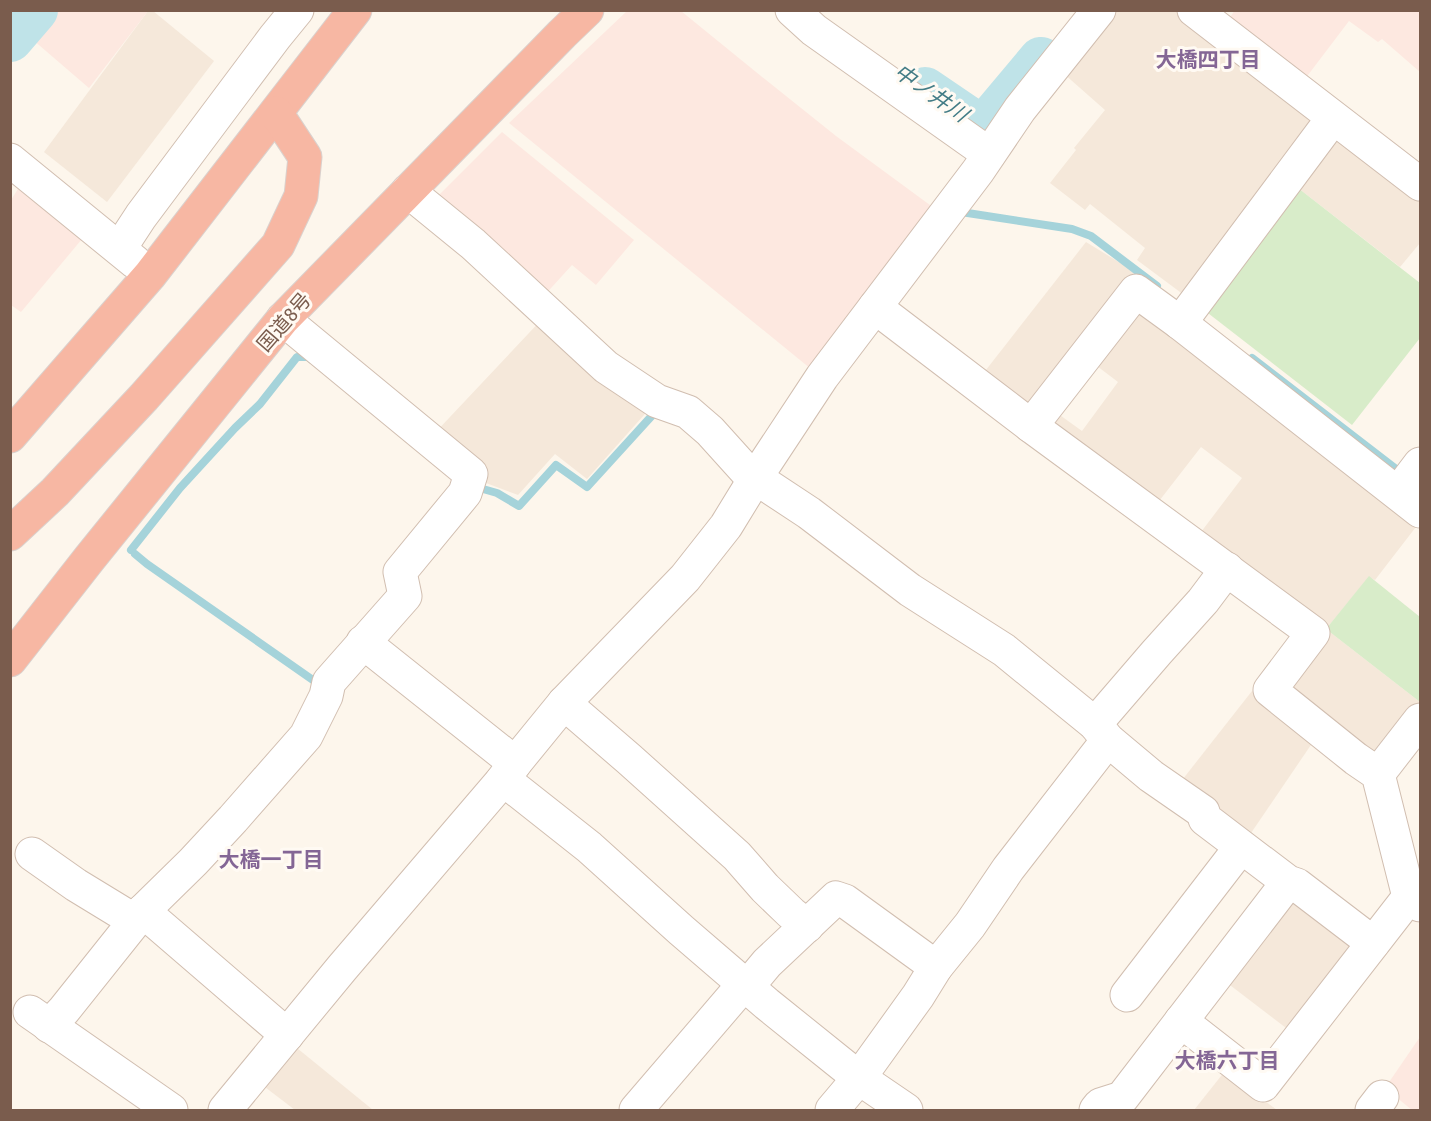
<svg xmlns="http://www.w3.org/2000/svg" width="1431" height="1121" font-family="'Fira Sans Condensed','Noto Sans JP',sans-serif">
<style>
.residential{fill:#f5e8da}
.commercial{fill:#fde8e0}
.green{fill:#d8ecc9}
.lines{fill:none;stroke-linecap:round;stroke-linejoin:round}
.stream{stroke:#a5d3da;stroke-width:8}
.river{stroke:#bfe3e8;stroke-width:46}
.minor-casing{stroke:#d1beb0;stroke-width:35}
.highway-casing{stroke:#dad1cd;stroke-width:35}
.minor{stroke:#fff;stroke-width:33}
.highway{stroke:#f7b7a3;stroke-width:33}
.labels{text-anchor:middle;dominant-baseline:central;stroke-width:6;stroke-linejoin:round;paint-order:stroke}
.street-label{font-size:20px;fill:#7a5c4d;stroke:#fffaf3}
.neighbourhood-label{font-size:21px;font-weight:bold;fill:#846695;stroke:#fffaf3}
.water-label{font-size:21px;font-style:italic;fill:#437c86;stroke:#fffaf3}
</style>
<rect width="100%" height="100%" fill="#fdf6ec"/>
<g class="residential">
<path d="M 148,11 L 153,11 L 214,61 L 107,202 L 44,152 Z"/>
<path d="M 1114,11 L 1178,11 L 1312,114 L 1315,127 L 1184,295 L 1137,260 L 1145,248 L 1090,204 L 1085,210 L 1050,183 L 1076,150 L 1074,148 L 1105,110 L 1063,73 Z"/>
<path d="M 1346,140 L 1420,198 L 1420,243 L 1400,267 L 1298,188 L 1333,143 Z"/>
<path d="M 1086,242 L 1135,272 L 1034,402 L 1021,405 L 982,375 Z"/>
<path d="M 1143,311 L 1419,523 L 1375,580 L 1369,577 L 1326,629 L 1420,702 L 1383,753 L 1371,755 L 1289,691 L 1326,630 L 1198,536 L 1242,478 L 1201,447 L 1156,505 L 1052,429 L 1057,413 L 1082,431 L 1118,382 L 1093,363 L 1133,312 Z"/>
<path d="M 545,316 L 652,404 L 644,415 L 587,479 L 555,454 L 518,495 L 478,480 L 433,435 Z"/>
<path d="M 1252,691 L 1315,739 L 1249,836 L 1179,784 Z"/>
<path d="M 1291,892 L 1359,940 L 1290,1031 L 1222,979 Z"/>
<path d="M 292,1044 L 373,1110 L 295,1110 L 261,1084 Z"/>
<path d="M 1225,1071 L 1277,1110 L 1194,1110 Z"/>
</g>
<g class="commercial">
<path d="M 1235,10 L 1420,11 L 1420,72 L 1382,39 L 1378,42 L 1349,21 L 1305,79 L 1228,20 Z"/>
<path d="M 46,11 L 46,10 L 148,11 L 89,88 L 25,33 Z"/>
<path d="M 627,11 L 681,11 L 756,72 L 836,136 L 934,208 L 811,369 L 509,123 Z"/>
<path d="M 502,132 L 634,240 L 596,285 L 572,265 L 542,298 L 432,202 Z"/>
<path d="M 18,189 L 82,239 L 21,312 L 11,305 L 11,200 Z"/>
<path d="M 1420,1037 L 1420,1110 L 1412,1110 L 1385,1088 Z"/>
</g>
<g class="green">
<path d="M 1298,188 L 1420,283 L 1420,338 L 1352,425 L 1204,310 Z"/>
<path d="M 1369,576 L 1420,617 L 1420,702 L 1326,629 Z"/>
</g>
<g class="lines">
<g class="stream">
<path d="M 959,214 L 961,212 L 1072,229 L 1091,236 L 1157,286"/>
<path d="M 1252,358 L 1396,469"/>
<path d="M 476,487 L 497,493 L 519,506 L 556,465 L 587,487 L 658,409"/>
<path d="M 131,550 L 180,488 L 235,428 L 260,404 L 297,357 L 308,357 L 312,360"/>
<path d="M 135,554 L 147,564 L 320,685"/>
</g>
<g class="river">
<path d="M 10,39 L 35,10"/>
<path d="M 925,90 L 978,126 L 989,122 L 1041,60"/>
</g>
<defs>
<g id="minor">
<path d="M 792,10 L 814,30 L 989,154"/>
<path d="M 1194,10 L 1420,184"/>
<path d="M 10,160 L 135,262"/>
<path d="M 408,191 L 473,244 L 606,367 L 657,401 L 688,412 L 710,431 L 747,472 L 809,513 L 910,590 L 1004,650 L 1095,724 L 1108,740 L 1151,776 L 1203,812 L 1205,819 L 1288,882 L 1297,885 L 1373,943"/>
<path d="M 120,248 L 141,216 L 275,37 L 297,10"/>
<path d="M 875,307 L 1031,426 L 1313,633 L 1270,690 L 1356,759 L 1378,774 L 1409,897 L 1420,905"/>
<path d="M 1180,323 L 1333,118"/>
<path d="M 1031,426 L 1136,291 L 1180,323 L 1420,511"/>
<path d="M 1398,493 L 1420,464"/>
<path d="M 363,642 L 515,763"/>
<path d="M 564,703 L 629,759 L 737,856 L 765,888 L 791,913 L 807,926"/>
<path d="M 1095,724 L 1157,652 L 1203,601 L 1227,569"/>
<path d="M 1378,774 L 1420,720"/>
<path d="M 502,781 L 513,787 L 589,847 L 681,930 L 767,1004 L 859,1078 L 906,1110"/>
<path d="M 32,854 L 76,885 L 135,921"/>
<path d="M 143,911 L 193,862 L 233,819 L 306,736 L 326,696 L 329,682 L 405,596 L 400,572 L 465,493 L 471,474 L 283,319"/>
<path d="M 747,987 L 767,963 L 836,898 L 845,901 L 936,967"/>
<path d="M 1127,995 L 1241,847"/>
<path d="M 30,1012 L 171,1110"/>
<path d="M 1181,1021 L 1263,1085 L 1409,897"/>
<path d="M 49,1026 L 64,1010 L 143,911 L 287,1035"/>
<path d="M 225,1110 L 342,968 L 502,781 L 515,763 L 564,703 L 685,578 L 726,526 L 756,477 L 822,377 L 978,171 L 1020,109 L 1099,10"/>
<path d="M 636,1110 L 744,984"/>
<path d="M 832,1110 L 859,1078 L 918,996 L 936,967 L 970,925 L 1008,869 L 1108,740"/>
<path d="M 1096,1110 L 1100,1105 L 1122,1098 L 1288,882"/>
<path d="M 1372,1110 L 1382,1097"/>
</g>
<g id="highway">
<path d="M 10,436 L 150,275 L 355,10"/>
<path d="M 10,534 L 55,492 L 144,397 L 278,245 L 301,196 L 305,157 L 276,113"/>
<path d="M 10,660 L 89,559 L 283,319 L 562,34 L 587,10"/>
</g>
</defs>
<use href="#minor" class="minor-casing"/>
<use href="#highway" class="highway-casing"/>
<use href="#minor" class="minor"/>
<use href="#highway" class="highway"/>
</g>
<g class="labels">
<g class="street-label">
<text transform="translate(284 322) rotate(-49)">国道8号</text>
</g>
<g class="neighbourhood-label">
<text x="1208" y="60">大橋四丁目</text>
<text x="271" y="860">大橋一丁目</text>
<text x="1227" y="1061">大橋六丁目</text>
</g>
<g class="water-label">
<text transform="translate(931 93) rotate(35)">中ノ井川</text>
</g>
</g>
<rect width="1431" height="1121" fill="none" stroke="#7a5c4d" stroke-width="24"/>
</svg>
